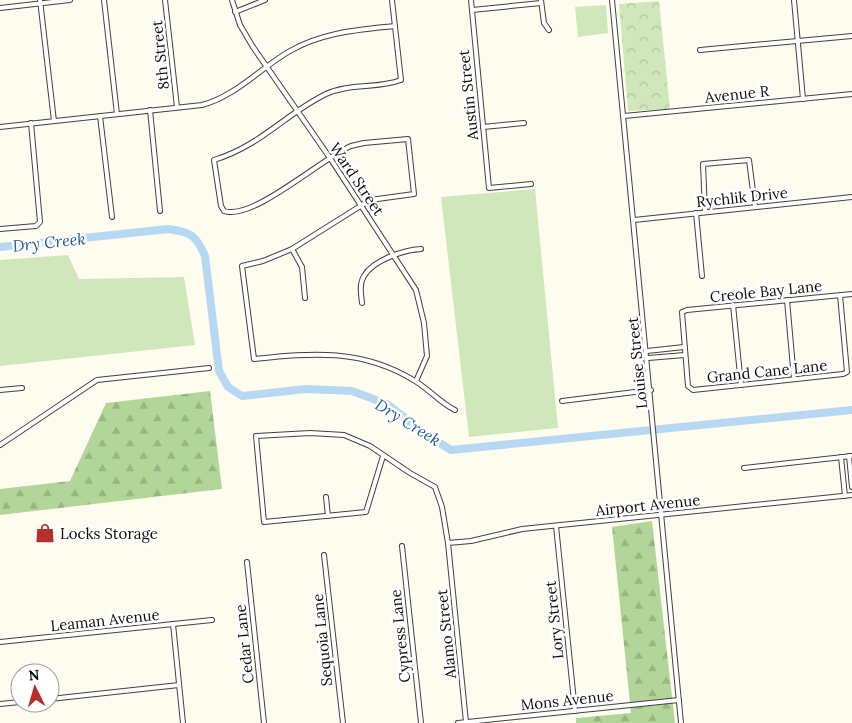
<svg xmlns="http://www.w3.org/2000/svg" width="852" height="723" font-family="Lora,serif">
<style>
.grass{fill:#cfe7ba}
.forest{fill:url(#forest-firs)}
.park{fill:url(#park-crowns)}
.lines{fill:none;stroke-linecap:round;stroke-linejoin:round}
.river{stroke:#b6d8f3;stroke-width:8}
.minor-casing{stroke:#404040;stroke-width:6}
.minor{stroke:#fff;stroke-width:4}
.labels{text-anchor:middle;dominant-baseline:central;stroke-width:5;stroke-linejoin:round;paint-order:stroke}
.street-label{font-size:15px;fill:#0d0d0d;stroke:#fff}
.poi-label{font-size:15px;fill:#0d0d0d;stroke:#fff;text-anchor:start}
.water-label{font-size:16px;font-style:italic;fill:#1e5b98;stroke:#fff}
</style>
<defs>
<pattern id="forest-firs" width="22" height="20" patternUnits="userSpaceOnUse" patternTransform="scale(1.25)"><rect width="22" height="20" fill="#b2d69a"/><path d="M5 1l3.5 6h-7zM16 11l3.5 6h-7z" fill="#98b684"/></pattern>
<pattern id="park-crowns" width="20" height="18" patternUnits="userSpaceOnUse" patternTransform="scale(1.25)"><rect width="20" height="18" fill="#cfe7ba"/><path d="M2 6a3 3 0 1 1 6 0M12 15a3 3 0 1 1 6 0" fill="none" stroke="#b1c59f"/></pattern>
</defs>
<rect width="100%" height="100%" fill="#fefcef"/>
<g class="grass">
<path d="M 606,5 L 608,33 L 578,37 L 575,7 Z"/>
<path d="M 535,189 L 558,428 L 469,437 L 441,197 Z"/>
<path d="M 68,255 L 79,279 L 184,277 L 195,345 L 0,366 L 0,260 Z"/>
</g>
<g class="forest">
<path d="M 210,391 L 222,489 L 0,515 L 0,489 L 70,481 L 106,403 Z"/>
<path d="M 652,521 L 675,723 L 576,723 L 576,718 L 631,713 L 612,527 Z"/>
</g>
<path class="park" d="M 659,1 L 670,109 L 628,111 L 619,4 Z"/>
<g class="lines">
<path class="river" d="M 0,247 L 168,229 C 191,232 196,235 205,256 L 219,371 L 228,387 L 242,396 L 306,389 L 352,391 L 387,404 L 427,435 L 451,450 L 852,410"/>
<defs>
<g id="minor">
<path d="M 40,0 L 54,121"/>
<path d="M 104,0 L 117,114"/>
<path d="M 165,0 L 177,107"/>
<path d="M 232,0 L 240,25 L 253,47 L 330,158 L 416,290 L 424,323 L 427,356 L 416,381"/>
<path d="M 392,0 L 401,80 C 377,89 350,83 326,94 C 285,114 262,145 214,160 L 221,206 L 224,211 C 253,221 322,158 351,146 L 364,143 L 408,139 L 414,194 L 370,200 L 292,249 L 263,261 L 242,266 L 254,359 C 312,353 362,348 415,381 C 429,389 440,403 455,410"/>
<path d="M 471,0 L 489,188 L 531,184"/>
<path d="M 541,0 L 544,23 L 549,30"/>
<path d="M 612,0 L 681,723"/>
<path d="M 794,0 L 803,99"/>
<path d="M 0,8 L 70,0"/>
<path d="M 472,10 L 541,3"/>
<path d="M 235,12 L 265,0"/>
<path d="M 700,50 L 852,36"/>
<path d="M 150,110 L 160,211"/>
<path d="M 100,116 L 112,217"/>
<path d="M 624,116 L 852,94"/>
<path d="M 0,127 L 202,105 C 236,96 260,68 290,51 C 323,32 358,30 395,26"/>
<path d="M 483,127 L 524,123"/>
<path d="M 705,212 L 703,164 L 749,160 L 755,207"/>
<path d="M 696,213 L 702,276"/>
<path d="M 634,220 L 852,197"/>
<path d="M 0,229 L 36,226 L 40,222 L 31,123"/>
<path d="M 292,249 L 302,267 L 305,298"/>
<path d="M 840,295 L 847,372 L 843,374 L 693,390 L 688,386 L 682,312 L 687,310 L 852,294"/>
<path d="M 787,300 L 794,379"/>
<path d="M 362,303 C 361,294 359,284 364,276 C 373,260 404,250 421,249"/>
<path d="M 733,305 L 741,385"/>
<path d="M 647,351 L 684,347"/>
<path d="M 648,358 L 685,355"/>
<path d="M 0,390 L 22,388"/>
<path d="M 562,401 L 651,390"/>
<path d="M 0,445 L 97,380 L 209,368"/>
<path d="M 383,456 L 366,512 L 264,522 L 256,436 L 310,433 L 344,435 L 370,446 L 410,473 L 435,487 L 442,507 L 448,543 L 466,722"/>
<path d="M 849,456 L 852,487"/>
<path d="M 841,457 L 845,496"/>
<path d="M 744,468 L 852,456"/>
<path d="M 326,497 L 328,516"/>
<path d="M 556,526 L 575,711"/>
<path d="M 448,543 L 471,541 L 522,529 L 852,495"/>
<path d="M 402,546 L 421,723"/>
<path d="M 324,555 L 343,723"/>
<path d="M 247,562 L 264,723"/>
<path d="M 173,624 L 183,723"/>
<path d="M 0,642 L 212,620"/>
<path d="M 50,699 L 179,685"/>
<path d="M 0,704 L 20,702"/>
<path d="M 458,723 L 679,700"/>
</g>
</defs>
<use href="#minor" class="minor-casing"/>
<use href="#minor" class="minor"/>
</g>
<defs>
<symbol id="shop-bare" viewBox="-9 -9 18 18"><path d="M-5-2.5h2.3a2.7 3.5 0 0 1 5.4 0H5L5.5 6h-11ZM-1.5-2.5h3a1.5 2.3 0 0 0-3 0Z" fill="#b52f2d" stroke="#fff" stroke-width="2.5" paint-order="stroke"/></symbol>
</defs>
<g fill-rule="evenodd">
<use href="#shop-bare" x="31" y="519" width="28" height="28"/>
</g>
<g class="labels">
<g class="street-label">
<text transform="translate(160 55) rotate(-96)">8th Street</text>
<text transform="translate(737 94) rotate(-6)">Avenue R</text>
<text transform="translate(468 95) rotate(-96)">Austin Street</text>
<text transform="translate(357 179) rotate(56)">Ward Street</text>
<text transform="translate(742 197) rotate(-6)">Rychlik Drive</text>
<text transform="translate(766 291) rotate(-6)">Creole Bay Lane</text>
<text transform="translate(637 363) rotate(-96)">Louise Street</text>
<text transform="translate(767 371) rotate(-6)">Grand Cane Lane</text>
<text transform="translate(648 505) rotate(-6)">Airport Avenue</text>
<text transform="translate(105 620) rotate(-6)">Leaman Avenue</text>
<text transform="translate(554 620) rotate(-96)">Lory Street</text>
<text transform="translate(446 634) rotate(-96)">Alamo Street</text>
<text transform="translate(400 636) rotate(-96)">Cypress Lane</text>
<text transform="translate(322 640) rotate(-96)">Sequoia Lane</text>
<text transform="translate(244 644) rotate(-96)">Cedar Lane</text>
<text transform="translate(567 700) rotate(-6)">Mons Avenue</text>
</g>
<g class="poi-label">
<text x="60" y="533">Locks Storage</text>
</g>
<g class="water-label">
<text transform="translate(49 242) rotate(-6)">Dry Creek</text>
<text transform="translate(408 422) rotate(32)">Dry Creek</text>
</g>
</g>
<g transform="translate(35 688) rotate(355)"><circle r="24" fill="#ffffff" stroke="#9e9e9e"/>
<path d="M0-4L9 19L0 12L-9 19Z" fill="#b52f2d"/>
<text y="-8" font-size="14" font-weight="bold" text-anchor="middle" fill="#0d0d0d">N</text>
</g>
</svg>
